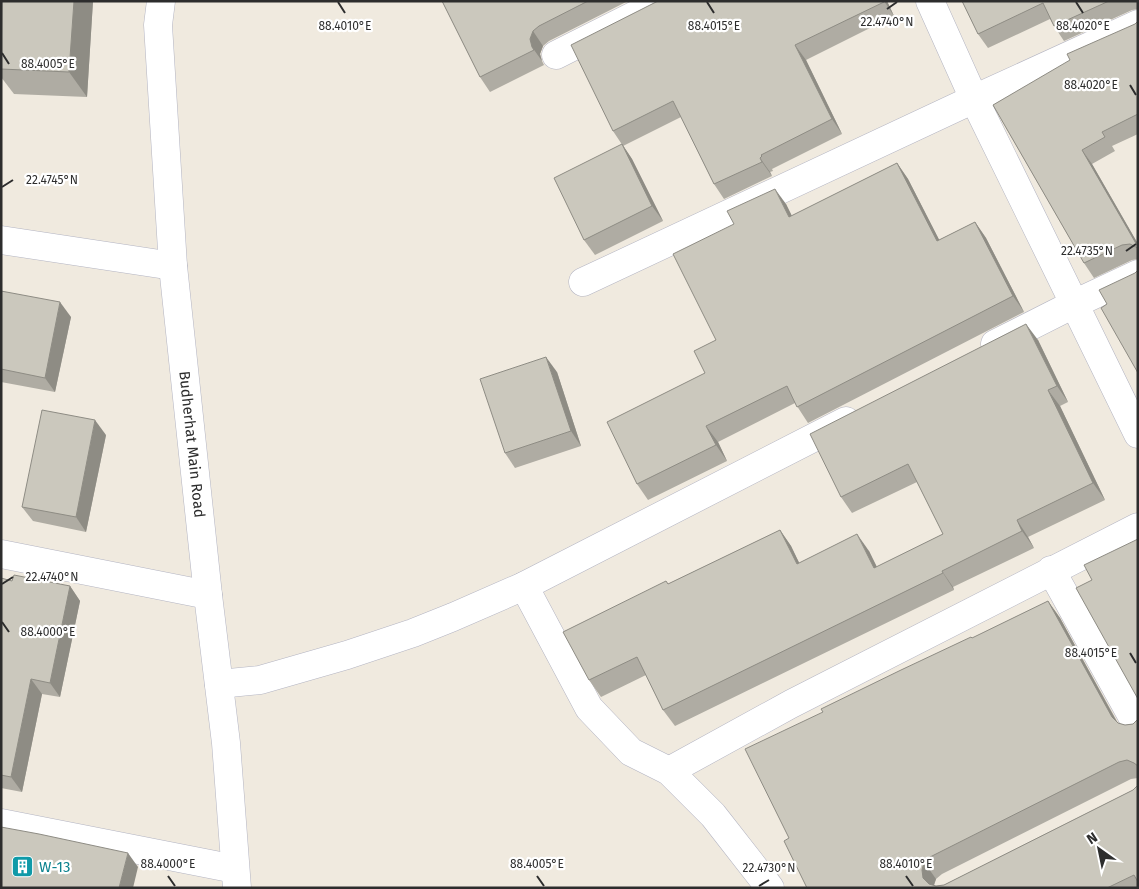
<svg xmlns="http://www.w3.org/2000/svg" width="1139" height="889" font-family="'Fira Sans',sans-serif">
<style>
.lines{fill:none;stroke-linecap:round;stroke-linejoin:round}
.street-casing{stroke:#b3b4c2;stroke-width:29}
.street{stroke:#fff;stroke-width:28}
.wall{fill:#afaca3}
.shaded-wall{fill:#8e8c84}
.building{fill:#cbc8bd;stroke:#8e8c84}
.ticks{fill:none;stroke:#2d2d2d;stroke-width:2}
.labels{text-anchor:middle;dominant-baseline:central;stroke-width:4.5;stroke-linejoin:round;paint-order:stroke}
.street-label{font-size:15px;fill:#2d2d2d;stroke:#fff}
.culture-label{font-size:15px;fill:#0d838f;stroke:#fff;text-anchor:start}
.ticks-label{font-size:12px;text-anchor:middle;fill:#2d2d2d;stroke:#fff;stroke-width:4.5;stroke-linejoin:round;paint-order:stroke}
</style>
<rect width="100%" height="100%" fill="#f0eadf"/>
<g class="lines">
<defs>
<g id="street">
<path id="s1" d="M 161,1 L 158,25 L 173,266 L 208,595 L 226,743 L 237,888"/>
<path d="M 930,1 L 974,99 L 1138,434"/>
<path d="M 556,55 L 663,1"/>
<path d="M 1,240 L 173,266"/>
<path d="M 583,282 L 974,99 L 1138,24"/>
<path d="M 995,344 L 1074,304 L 1138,274"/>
<path d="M 1,554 L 208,595"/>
<path d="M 1051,570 L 1138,727"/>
<path d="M 524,586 L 589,708 L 631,752 L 669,771 L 713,815 L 770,888"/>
<path d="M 219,684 L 260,680 L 347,655 L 413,633 L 453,617 L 524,586 L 846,421"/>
<path d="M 669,771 L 791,704 L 1138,527"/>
<path d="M 1,823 L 235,869"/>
</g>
</defs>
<use href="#street" class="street-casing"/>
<use href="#street" class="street"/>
</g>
<g class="wall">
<path d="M 93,1 L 87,97 L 14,94 L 1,77 L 1,7 Z"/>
<path d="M 442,1 L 628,1 L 549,41 L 543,46 L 540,54 L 542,61 L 544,65 L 490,92 L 480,77 Z"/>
<path d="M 658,1 L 887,1 L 894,16 L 806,60 L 842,134 L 772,169 L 773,171 L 770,172 L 772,176 L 724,199 L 714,184 L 681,117 L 623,146 L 613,131 Z"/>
<path d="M 962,1 L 1138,1 L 1138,9 L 1132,10 L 1064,41 L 1054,26 L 1050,19 L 988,48 L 978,34 Z"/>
<path d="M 1138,21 L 1138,134 L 1112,146 L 1115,151 L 1092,164 L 1138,244 L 1138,259 L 1132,260 L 1094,278 L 1084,263 L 993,105 L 1135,24 Z"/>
<path d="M 622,144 L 632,159 L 663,221 L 595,255 L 584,240 Z"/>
<path d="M 897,163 L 908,179 L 939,240 L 975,222 L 986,238 L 1024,312 L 808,423 L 795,403 L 718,442 L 727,461 L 648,500 L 637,484 L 705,373 L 716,340 L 786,204 L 792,216 Z"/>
<path d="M 1,291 L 71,317 L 55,392 L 1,382 Z"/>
<path d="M 1038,340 L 1068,402 L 1060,406 L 1105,500 L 1028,537 L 1034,548 L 953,587 L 954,590 L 675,726 L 663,710 L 646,675 L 601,697 L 589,680 L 666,581 L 668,584 L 780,530 L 791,546 L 799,563 L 869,551 L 877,567 L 943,534 L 917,482 L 852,513 L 841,497 Z"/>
<path d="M 557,372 L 581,446 L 515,468 L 505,453 Z"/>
<path d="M 106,435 L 86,532 L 33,521 L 22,507 Z"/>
<path d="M 1,578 L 12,581 L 70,586 L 80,601 L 60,697 L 42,694 L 22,792 L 1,788 Z"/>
<path d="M 1048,601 L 1060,618 L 1118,723 L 1125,725 L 1133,724 L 1138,719 L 1138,778 L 1131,779 L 942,874 L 936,879 L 934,886 L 936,886 L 944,885 L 1133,790 L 1138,785 L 1138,888 L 807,888 L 789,838 L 823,712 Z"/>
</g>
<g class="shaded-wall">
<path d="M 74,1 L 93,1 L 87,97 L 69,72 Z"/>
<path d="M 884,1 L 887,1 L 894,16 Z"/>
<path d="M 533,31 L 543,46 L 540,54 L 542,61 L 532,47 L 530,39 Z"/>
<path d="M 795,45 L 806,60 L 842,134 L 832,119 Z"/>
<path d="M 622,144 L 632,159 L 663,221 L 652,206 Z"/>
<path d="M 1082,150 L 1092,164 L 1138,244 L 1138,247 Z"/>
<path d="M 760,158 L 770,172 L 772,176 L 762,162 Z"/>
<path d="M 897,163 L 908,179 L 948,257 L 937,241 Z"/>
<path d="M 775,189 L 786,204 L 800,233 L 789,217 Z"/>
<path d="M 975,222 L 986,238 L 1024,312 L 1013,296 Z"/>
<path d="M 60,302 L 71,317 L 55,392 L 45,378 Z"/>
<path d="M 1026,324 L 1038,340 L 1068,402 L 1057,386 Z"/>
<path d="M 546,357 L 557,372 L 581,446 L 571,431 Z"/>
<path d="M 1048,390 L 1060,406 L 1105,500 L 1093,483 Z"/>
<path d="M 95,420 L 106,435 L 86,532 L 76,517 Z"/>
<path d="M 706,426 L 718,442 L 727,461 L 716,445 Z"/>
<path d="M 1017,520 L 1028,537 L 1034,548 L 1022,531 Z"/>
<path d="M 780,530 L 791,546 L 808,581 L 797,564 Z"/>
<path d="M 857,534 L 869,551 L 885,584 L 874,568 Z"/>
<path d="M 942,571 L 953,587 L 954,590 L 943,573 Z"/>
<path d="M 70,586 L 80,601 L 60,697 L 50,683 Z"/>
<path d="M 1048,601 L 1060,618 L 1124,735 L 1112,717 Z"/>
<path d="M 31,679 L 42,694 L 22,792 L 11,777 Z"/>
<path d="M 128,853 L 138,867 L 133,888 L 119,888 Z"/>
<path d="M 924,862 L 936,879 L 933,887 L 930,888 L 923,878 L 922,870 Z"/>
</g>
<g class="building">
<path d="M 2,1 L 74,1 L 69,72 L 1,69 Z"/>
<path d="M 442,1 L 588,1 L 539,26 L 533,31 L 530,39 L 532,47 L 534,50 L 480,77 Z"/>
<path d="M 658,1 L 884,1 L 884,2 L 795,45 L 832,119 L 761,155 L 762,156 L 760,158 L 762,162 L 714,184 L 673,101 L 613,131 L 571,45 Z"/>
<path d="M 962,1 L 1109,1 L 1054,26 L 1043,3 L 978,34 Z"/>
<path d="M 1138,21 L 1138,114 L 1102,132 L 1105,137 L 1082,150 L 1138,247 L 1138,248 L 1130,244 L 1122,245 L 1084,263 L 993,105 L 1070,60 L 1067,54 L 1135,24 Z"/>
<path d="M 622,144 L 652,206 L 584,240 L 554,178 Z"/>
<path d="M 897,163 L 937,241 L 975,222 L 1013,296 L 797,407 L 787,386 L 706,426 L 716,445 L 637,484 L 607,422 L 705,373 L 694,351 L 716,340 L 673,254 L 734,224 L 727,211 L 775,189 L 789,217 Z"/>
<path d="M 1138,270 L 1138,373 L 1101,308 L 1107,304 L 1099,290 L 1135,273 Z"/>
<path d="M 1,291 L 60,302 L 45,378 L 1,369 Z"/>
<path d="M 1026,324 L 1057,386 L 1048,390 L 1093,483 L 1017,520 L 1022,531 L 942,571 L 943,573 L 663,710 L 637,657 L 589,680 L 563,632 L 666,581 L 668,584 L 780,530 L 797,564 L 857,534 L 874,568 L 943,534 L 908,464 L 841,497 L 810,434 Z"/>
<path d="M 546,357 L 571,431 L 505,453 L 480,379 Z"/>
<path d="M 42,410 L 95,420 L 76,517 L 22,507 Z"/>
<path d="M 1138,539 L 1138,699 L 1076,588 L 1092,580 L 1084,565 Z"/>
<path d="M 14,575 L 70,586 L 50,683 L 31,679 L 11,777 L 1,775 L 1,578 L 12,581 Z"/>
<path d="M 1048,601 L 1112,717 L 1118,723 L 1125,725 L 1133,724 L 1138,719 L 1138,766 L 1134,763 L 1127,760 L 1119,762 L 930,857 L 924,862 L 922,870 L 923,878 L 929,884 L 936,886 L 944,885 L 1133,790 L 1138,785 L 1138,882 L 1134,875 L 1107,888 L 807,888 L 784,841 L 789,838 L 745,749 L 823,712 L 821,709 L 901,670 L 971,637 L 972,638 Z"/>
<path d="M 1,827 L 39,834 L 128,853 L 119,888 L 1,888 Z"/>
</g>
<path class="ticks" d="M 338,2 L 345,13M 707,2 L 714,13M 1076,2 L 1083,13M 887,9 L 897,2M 2,53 L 9,64M 1130,85 L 1136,95M 2,187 L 13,180M 1126,251 L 1136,244M 2,584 L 13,577M 2,622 L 9,632M 1130,653 L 1136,663M 168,876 L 175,886M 537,876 L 544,886M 906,876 L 913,886M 759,886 L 769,880"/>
<defs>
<symbol id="building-square" viewBox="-11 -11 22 22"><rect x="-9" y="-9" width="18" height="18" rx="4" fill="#0f9aa8" stroke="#fff"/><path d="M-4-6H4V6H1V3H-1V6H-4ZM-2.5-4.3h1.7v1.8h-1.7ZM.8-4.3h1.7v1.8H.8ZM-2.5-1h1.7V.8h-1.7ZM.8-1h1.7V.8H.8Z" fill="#fff"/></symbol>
</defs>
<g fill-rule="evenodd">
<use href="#building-square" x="10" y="854" width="25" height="25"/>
</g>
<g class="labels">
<g class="street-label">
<text stroke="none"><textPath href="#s1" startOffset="445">Budherhat Main Road</textPath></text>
</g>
<g class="culture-label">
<text x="39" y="867">W-13</text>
</g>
</g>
<g class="ticks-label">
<text x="887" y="26">22.4740°N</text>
<text x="1083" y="30">88.4020°E</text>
<text x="345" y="30">88.4010°E</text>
<text x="714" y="30">88.4015°E</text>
<text x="48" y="68">88.4005°E</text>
<text x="1091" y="89">88.4020°E</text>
<text x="52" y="184">22.4745°N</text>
<text x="1087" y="255">22.4735°N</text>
<text x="52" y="581">22.4740°N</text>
<text x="48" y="636">88.4000°E</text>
<text x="1091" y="657">88.4015°E</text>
<text x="168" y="868">88.4000°E</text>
<text x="537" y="868">88.4005°E</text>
<text x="906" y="868">88.4010°E</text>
<text x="769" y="872">22.4730°N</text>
</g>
<rect width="1139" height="889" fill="none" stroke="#2d2d2d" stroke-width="5"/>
<g transform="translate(1099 849) rotate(327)" stroke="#ffffff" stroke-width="4" paint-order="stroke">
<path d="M0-4L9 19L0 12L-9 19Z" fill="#2d2d2d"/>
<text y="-8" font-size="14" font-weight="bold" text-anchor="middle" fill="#2d2d2d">N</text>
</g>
</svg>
